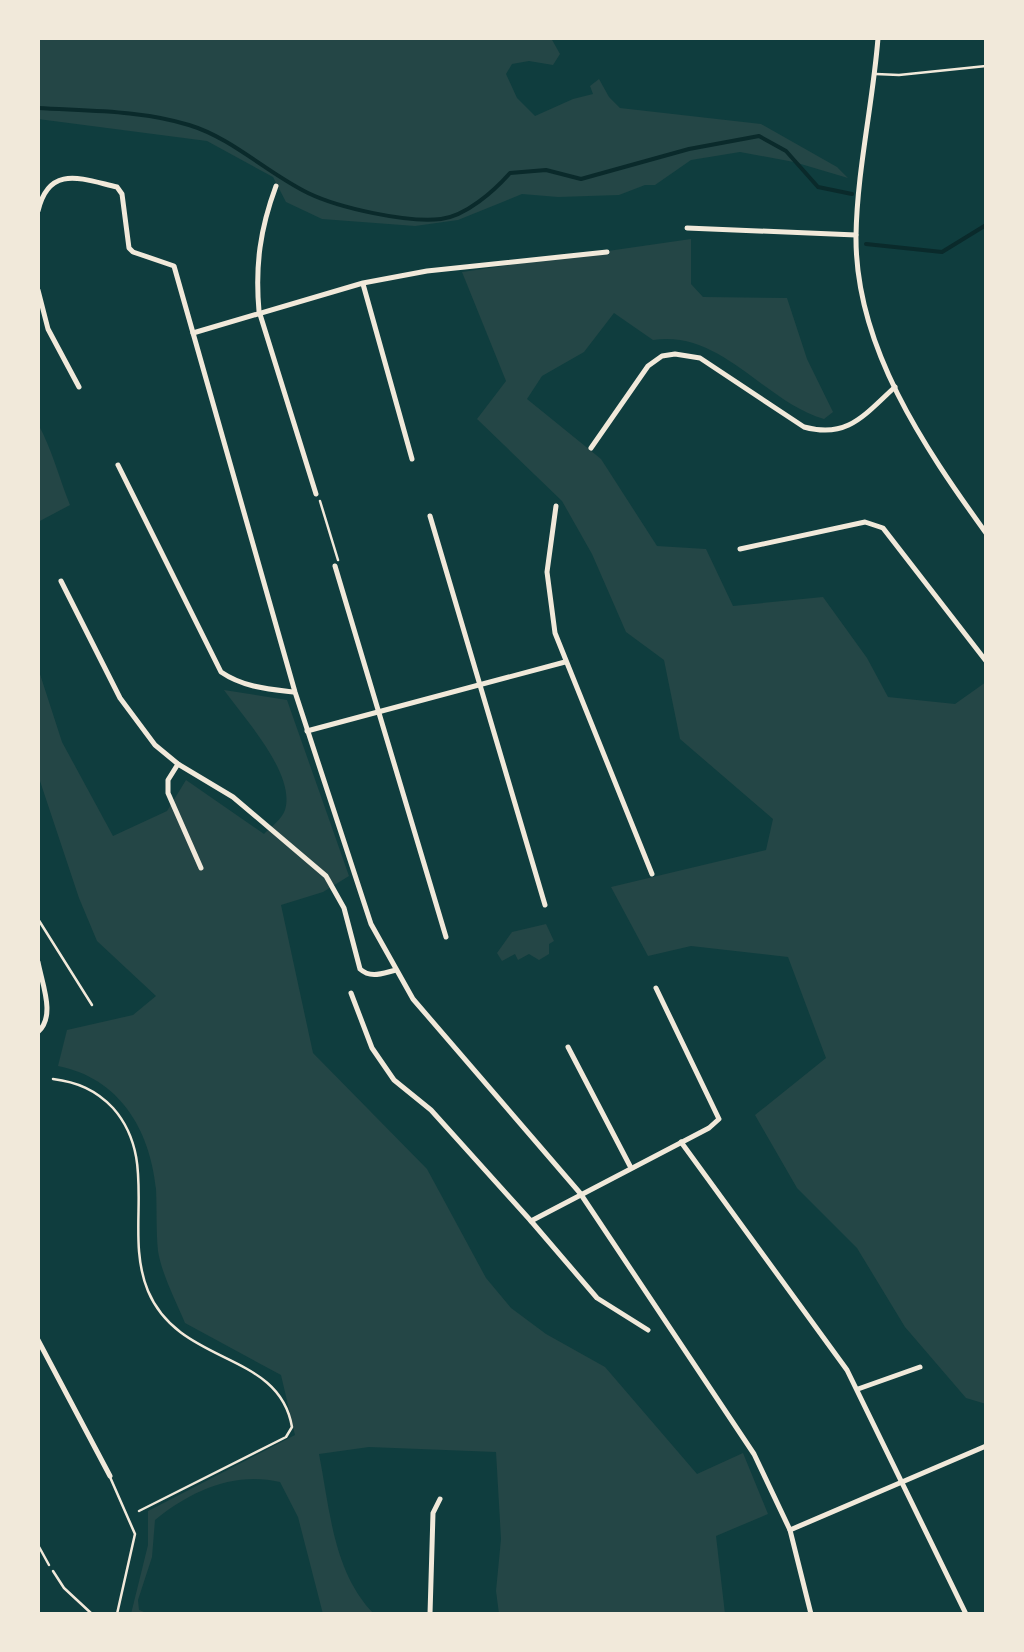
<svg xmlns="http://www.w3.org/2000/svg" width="1024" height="1652" font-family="Inter,sans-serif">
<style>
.green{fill:#244646}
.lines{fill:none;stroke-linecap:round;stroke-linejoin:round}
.stream{stroke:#0a2a2b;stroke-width:4}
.path{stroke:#f1e9da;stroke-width:2.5}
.service{stroke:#f1e9da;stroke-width:2.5}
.minor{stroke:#f1e9da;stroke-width:5}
</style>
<rect width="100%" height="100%" fill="#0f3d3e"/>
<g class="green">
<path d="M 38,38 L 551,38 L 560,54 L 553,65 L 529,61 L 512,64 L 506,74 L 517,98 L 535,116 L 573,99 L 593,94 L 590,86 L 599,79 L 609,97 L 620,108 L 761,124 L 837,167 L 848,178 L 794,162 L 740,152 L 691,160 L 655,185 L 645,185 L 619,195 L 558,197 L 522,194 L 458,220 L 415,226 L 322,219 L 286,202 L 273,177 L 207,141 L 38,119 Z"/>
<path d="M 691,239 L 691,284 L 703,297 L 787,298 L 807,359 L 833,412 L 824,419 C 763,401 722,330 653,340 L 614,313 L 584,352 L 542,376 L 527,399 L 601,459 L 657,546 L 706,549 L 733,606 L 823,597 L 867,658 L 888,697 L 955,704 L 986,682 L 986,1404 L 966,1398 L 905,1327 L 857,1248 L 797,1188 L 755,1115 L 826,1058 L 788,957 L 691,946 L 648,956 L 611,887 L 766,850 L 773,819 L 680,739 L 664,660 L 626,632 L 592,554 L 562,501 L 477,419 L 506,381 L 462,272 Z"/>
<path d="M 38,424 C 52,449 59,478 70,505 L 38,522 Z"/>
<path d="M 38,668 L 62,742 L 113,836 L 167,811 L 186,780 L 264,834 C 271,827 282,819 285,810 C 296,774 244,718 224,690 L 287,700 L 349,876 L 323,892 L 281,905 L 313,1053 L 427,1169 L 486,1278 L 511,1308 L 546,1334 L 605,1367 L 697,1474 L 743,1453 L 768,1514 L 716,1536 L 725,1614 L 499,1614 L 496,1591 L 501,1539 L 496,1452 L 369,1447 L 319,1454 C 330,1510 333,1572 374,1614 L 323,1614 L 298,1517 L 280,1482 C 235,1471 190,1491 155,1520 L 152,1557 L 138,1600 L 139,1610 L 149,1614 L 131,1614 L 148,1545 L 148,1511 L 295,1435 L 281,1375 L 185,1323 C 176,1301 162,1275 158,1251 C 156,1230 157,1209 156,1189 C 150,1129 119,1078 58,1066 L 67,1030 L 133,1015 L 156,996 L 97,941 L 79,898 L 38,775 Z"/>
<path d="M 546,924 L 554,941 L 549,944 L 549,954 L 539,960 L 529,954 L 518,960 L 515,954 L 502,961 L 497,953 L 512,932 Z"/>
</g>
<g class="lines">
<g class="stream">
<path d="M 38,108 C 87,111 141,110 189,125 C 232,138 267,173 308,193 C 339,208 407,223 441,219 C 466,216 494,191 510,173 L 546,170 L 581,179 L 689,149 L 759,136 L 786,151 L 818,187 L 852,194"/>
<path d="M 866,244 L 942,252 L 986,225"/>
</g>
<g class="path">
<path d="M 320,501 L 338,560"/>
<path d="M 53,1079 C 77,1082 96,1090 113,1108 C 160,1161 123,1231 148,1291 C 180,1367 279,1350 292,1427 L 286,1437 L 139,1511"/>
<path d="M 38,1545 L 49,1565"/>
</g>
<g class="service">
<path d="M 876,74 L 899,75 L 986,66"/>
<path d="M 38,919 L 92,1005"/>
<path d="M 110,1477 L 135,1534 L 117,1614"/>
<path d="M 53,1571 L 64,1588 L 92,1614"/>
</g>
<g class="minor">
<path d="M 878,38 C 873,103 857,170 856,236 C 855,346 924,447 986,533"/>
<path d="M 276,186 C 260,229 255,266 259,311 L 316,494"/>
<path d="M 38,211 C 49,164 82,179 117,187 L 122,194 L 129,248 L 133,252 L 174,266 L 295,692 L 371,924 L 413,999 L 580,1193 L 754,1454 L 790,1530 L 811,1614"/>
<path d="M 687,228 L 856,235"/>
<path d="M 363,284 L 412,459"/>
<path d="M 38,290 L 48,329 L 79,387"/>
<path d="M 193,333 L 363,283 L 427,271 L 607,252"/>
<path d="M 591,448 L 648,366 L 662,356 L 675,354 L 700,358 L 804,427 C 848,439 864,415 895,387"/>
<path d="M 118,465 L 221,672 C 243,687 267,689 293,692"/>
<path d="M 556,506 L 547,572 L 555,633 L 652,874"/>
<path d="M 430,516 L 545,905"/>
<path d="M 740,549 L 865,522 L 883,528 L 986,661"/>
<path d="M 335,566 L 446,937"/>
<path d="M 61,581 L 120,698 L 155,745 L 178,764 L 233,797 L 326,876 L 344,908 L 360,969 C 371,979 383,973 396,970"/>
<path d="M 307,731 L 565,662"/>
<path d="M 178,764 L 168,780 L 168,793 L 201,868"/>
<path d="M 38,962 C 42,984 56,1016 38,1032"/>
<path d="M 351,993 L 372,1048 L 394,1080 L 431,1110 L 531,1221"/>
<path d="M 568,1047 L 630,1166"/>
<path d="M 681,1142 L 847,1370 L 966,1614"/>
<path d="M 648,1330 L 597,1298 L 531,1221 L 709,1128 L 719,1119 L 656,988"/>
<path d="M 38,1340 L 110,1476"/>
<path d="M 858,1389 L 920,1367"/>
<path d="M 790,1530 L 986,1446"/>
<path d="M 430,1614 L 433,1513 L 440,1499"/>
</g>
</g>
<rect width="1024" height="1652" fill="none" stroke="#f1e9da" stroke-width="80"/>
</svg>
